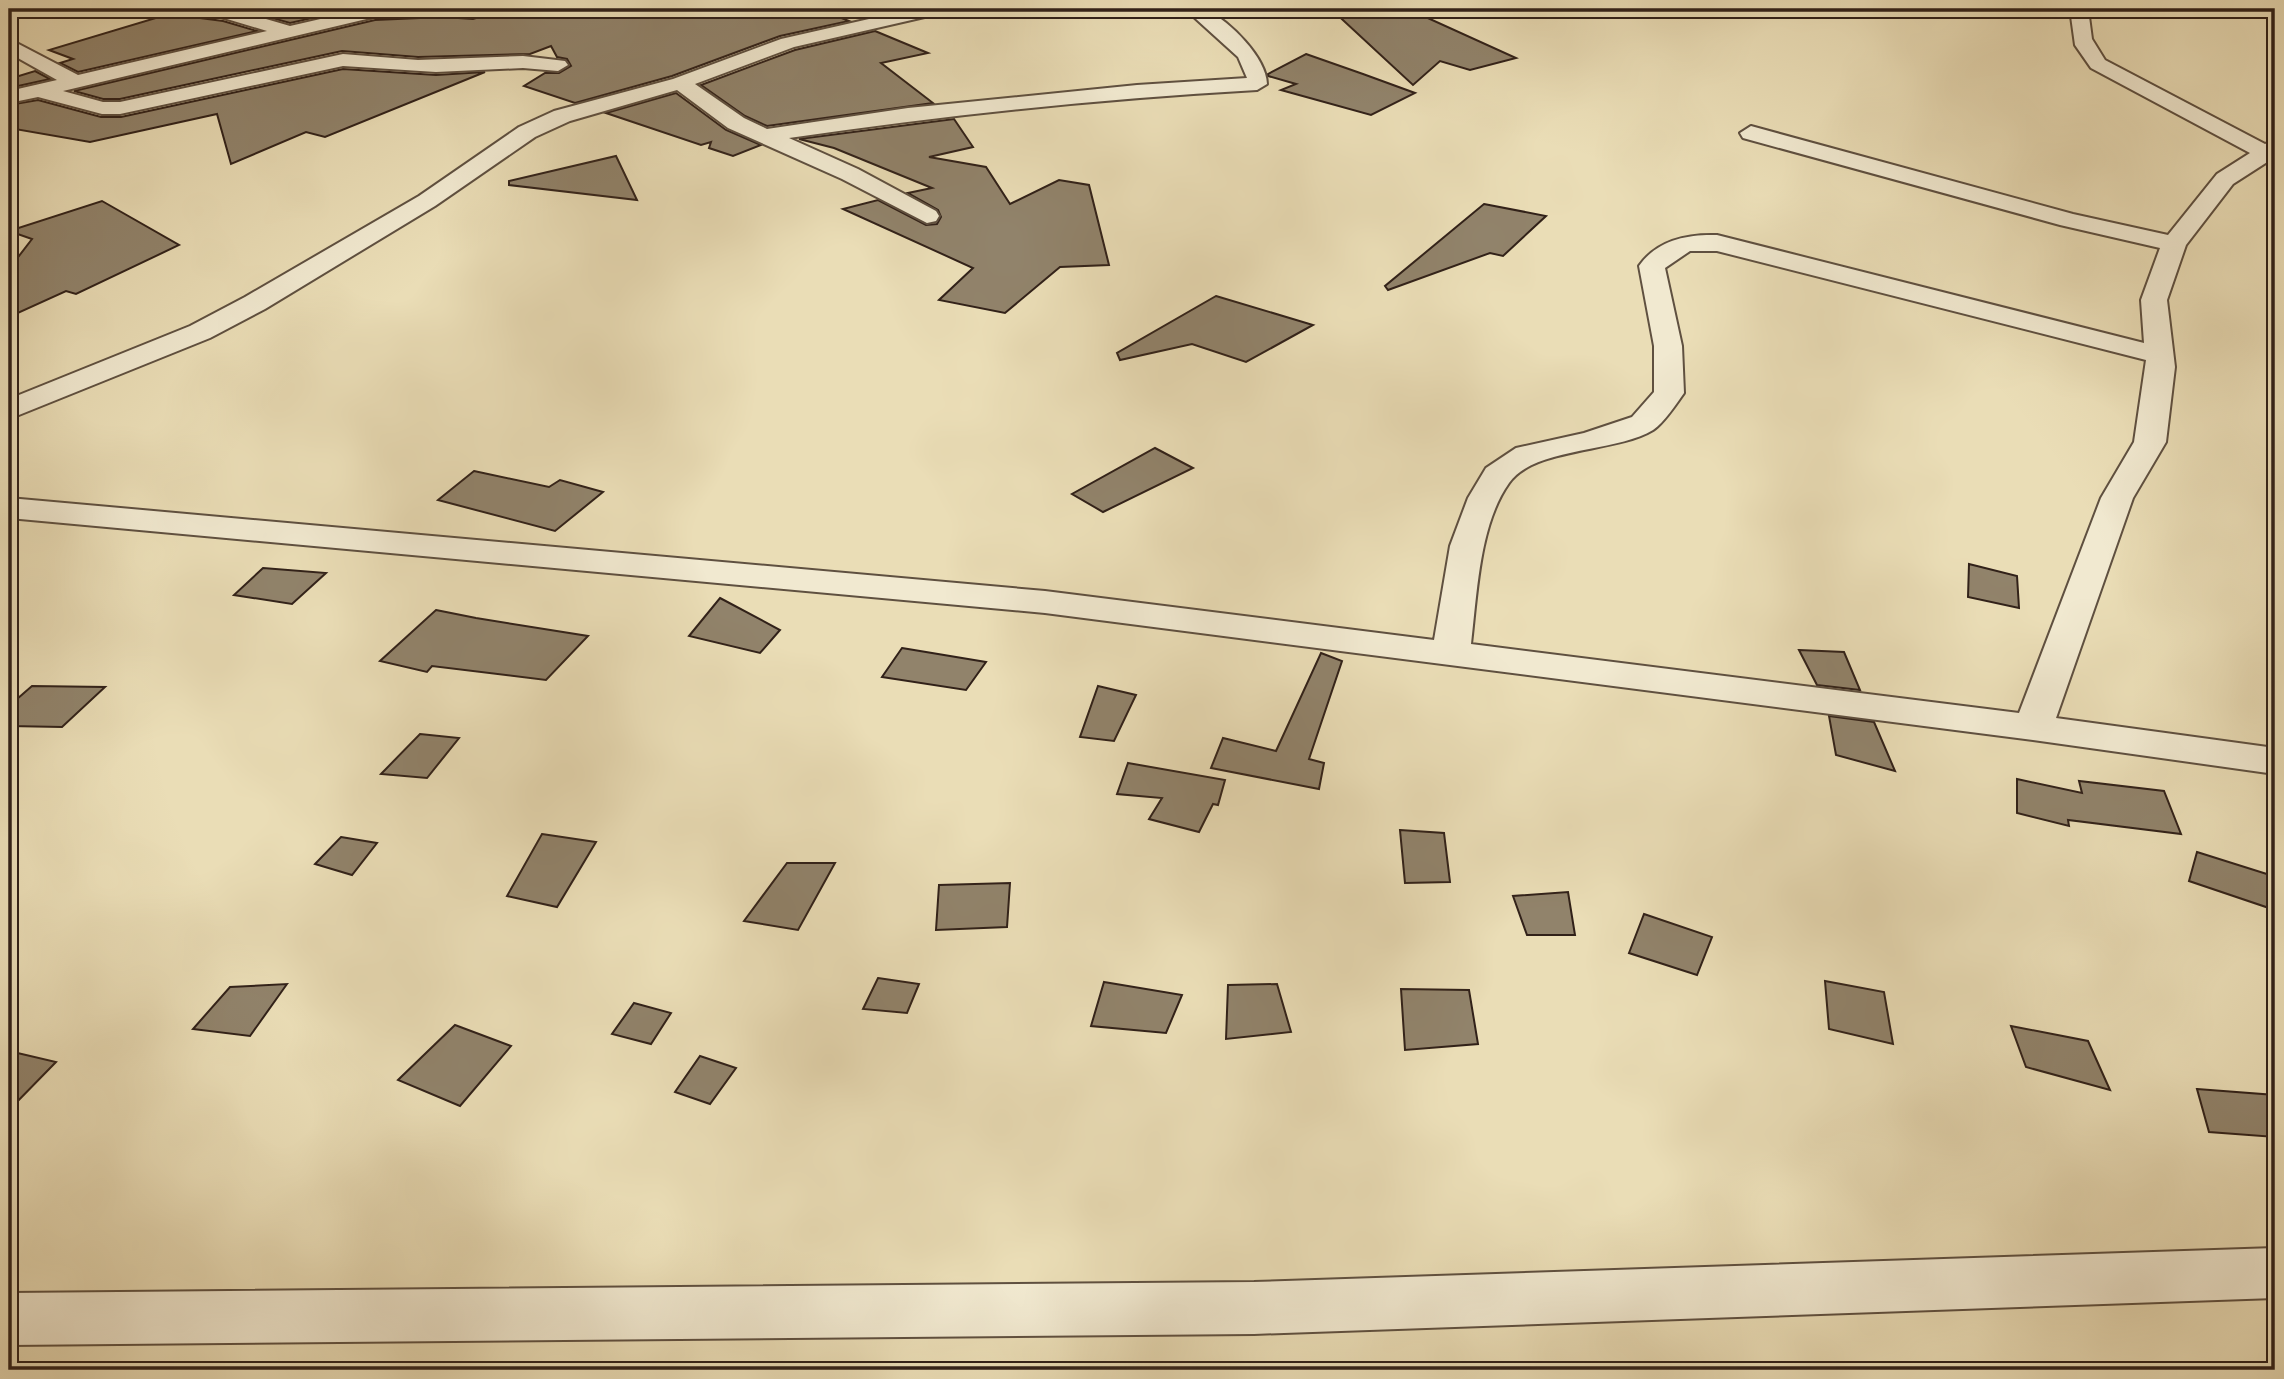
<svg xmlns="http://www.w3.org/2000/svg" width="2284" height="1379" font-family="'IM FELL Great Primer',serif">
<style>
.building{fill:#91836b;stroke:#312119;stroke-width:2}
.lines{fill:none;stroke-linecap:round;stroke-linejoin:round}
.street-casing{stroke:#5f5040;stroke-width:4}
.street{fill:#f1e9d0;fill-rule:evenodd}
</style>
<rect width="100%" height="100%" fill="#eaddb6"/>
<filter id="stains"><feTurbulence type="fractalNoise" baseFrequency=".00286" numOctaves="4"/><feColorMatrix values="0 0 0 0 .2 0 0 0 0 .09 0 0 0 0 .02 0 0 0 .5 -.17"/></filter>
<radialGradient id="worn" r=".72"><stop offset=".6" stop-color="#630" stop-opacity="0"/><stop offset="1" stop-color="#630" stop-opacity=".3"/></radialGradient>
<g class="building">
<path d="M 285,9 L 353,9 L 290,23 L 254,13 Z"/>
<path d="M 506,9 L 538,15 L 552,9 L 799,9 L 799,16 L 824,11 L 849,21 L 780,36 L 672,76 L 575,103 L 524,86 L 545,73 L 559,73 L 571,66 L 567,59 L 557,57 L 551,46 L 530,54 L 418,57 L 342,51 L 120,99 L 103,99 L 74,91 L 375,20 L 443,17 L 473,19 Z"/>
<path d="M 1331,9 L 1408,9 L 1516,58 L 1470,70 L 1440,61 L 1413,85 Z"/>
<path d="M 169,14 L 223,21 L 257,31 L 78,72 L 60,63 L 73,59 L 49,50 Z"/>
<path d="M 875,31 L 928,53 L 881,63 L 933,103 L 767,126 L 745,116 L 701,85 L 795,50 Z"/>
<path d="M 1306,54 L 1363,74 L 1415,93 L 1371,115 L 1281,90 L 1296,84 L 1268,76 L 1268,74 Z"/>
<path d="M 343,69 L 436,75 L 485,72 L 325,137 L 306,132 L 231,164 L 217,114 L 90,142 L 9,128 L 9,105 L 38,100 L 101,117 L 121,117 Z"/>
<path d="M 35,71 L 50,79 L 9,88 L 9,79 Z"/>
<path d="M 676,93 L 726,130 L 761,145 L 733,156 L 709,148 L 711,142 L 701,145 L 606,113 Z"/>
<path d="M 954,119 L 973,147 L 929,157 L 986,167 L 1010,204 L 1059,180 L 1089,185 L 1109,265 L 1060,267 L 1005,313 L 939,300 L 973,268 L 843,209 L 878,200 L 926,225 L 937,224 L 941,217 L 938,210 L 908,193 L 932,188 L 834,148 L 799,139 Z"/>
<path d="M 616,156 L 637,200 L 509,185 L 509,181 Z"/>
<path d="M 102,201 L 179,245 L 76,294 L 66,291 L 9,317 L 9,269 L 32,239 L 9,231 Z"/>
<path d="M 1484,204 L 1546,216 L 1503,256 L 1490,253 L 1388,290 L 1385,286 Z"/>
<path d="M 1216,296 L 1313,325 L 1246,362 L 1192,344 L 1120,360 L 1117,353 Z"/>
<path d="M 1155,448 L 1193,468 L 1103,512 L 1072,494 Z"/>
<path d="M 474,471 L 549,487 L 560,480 L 603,492 L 555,531 L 438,500 Z"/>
<path d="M 1969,564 L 2017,576 L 2019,608 L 1968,597 Z"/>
<path d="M 263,568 L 326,573 L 292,604 L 234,595 Z"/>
<path d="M 720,598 L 780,630 L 760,653 L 689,636 Z"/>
<path d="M 436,610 L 476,618 L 588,636 L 546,680 L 432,666 L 427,672 L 380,661 Z"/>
<path d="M 902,648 L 986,662 L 966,690 L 882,677 Z"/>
<path d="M 1799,650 L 1844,652 L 1860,690 L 1817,685 Z"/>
<path d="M 1321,653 L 1342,661 L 1309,759 L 1324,763 L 1319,789 L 1211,768 L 1223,738 L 1276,751 Z"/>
<path d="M 32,686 L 105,687 L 62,727 L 9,726 L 9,706 Z"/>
<path d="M 1098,686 L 1136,695 L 1114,741 L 1080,737 Z"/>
<path d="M 1829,716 L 1874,722 L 1895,771 L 1836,755 Z"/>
<path d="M 420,734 L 459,738 L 427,778 L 381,774 Z"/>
<path d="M 1128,763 L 1225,780 L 1218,805 L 1213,804 L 1199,832 L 1149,819 L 1162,798 L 1117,794 Z"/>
<path d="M 2017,779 L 2082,793 L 2079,781 L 2164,791 L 2181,834 L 2068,820 L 2069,826 L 2017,813 Z"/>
<path d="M 1400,830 L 1444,833 L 1450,882 L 1405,883 Z"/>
<path d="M 542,834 L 596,842 L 557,907 L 507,896 Z"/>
<path d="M 341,837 L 377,843 L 352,875 L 315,864 Z"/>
<path d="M 2197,852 L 2270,875 L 2269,908 L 2189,881 Z"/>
<path d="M 787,863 L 835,863 L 798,930 L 744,921 Z"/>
<path d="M 1010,883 L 1007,927 L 936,930 L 939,885 Z"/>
<path d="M 1568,892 L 1575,935 L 1527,935 L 1513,896 Z"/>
<path d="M 1644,914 L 1712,937 L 1697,975 L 1629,953 Z"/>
<path d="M 878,978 L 919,984 L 907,1013 L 863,1009 Z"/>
<path d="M 1825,981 L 1884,992 L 1893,1044 L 1829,1029 Z"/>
<path d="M 1104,982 L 1182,995 L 1166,1033 L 1091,1026 Z"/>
<path d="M 287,984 L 250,1036 L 193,1029 L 230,987 Z"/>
<path d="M 1277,984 L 1291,1032 L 1226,1039 L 1228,985 Z"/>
<path d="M 1401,989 L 1469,990 L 1478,1044 L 1405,1050 Z"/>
<path d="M 634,1003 L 671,1013 L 651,1044 L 612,1034 Z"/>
<path d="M 455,1025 L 511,1046 L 460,1106 L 398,1080 Z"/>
<path d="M 2011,1026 L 2088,1041 L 2110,1090 L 2026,1067 Z"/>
<path d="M 9,1051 L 56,1062 L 9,1110 Z"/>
<path d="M 700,1056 L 736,1068 L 710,1104 L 675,1092 Z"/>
<path d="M 2197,1089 L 2275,1095 L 2275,1137 L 2209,1132 Z"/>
</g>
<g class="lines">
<defs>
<g id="street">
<path d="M 204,9 L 232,9 L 290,26 L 364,9 L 458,9 L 449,14 L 375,17 L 63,91 L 103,102 L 120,102 L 343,54 L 418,60 L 523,56 L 565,61 L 568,65 L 558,71 L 523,68 L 436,72 L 343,66 L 120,114 L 102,114 L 38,97 L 9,103 L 9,91 L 57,80 L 9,53 L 9,39 L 78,75 L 267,31 L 207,13 Z"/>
<path d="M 913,9 L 945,9 L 942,13 L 794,47 L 695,84 L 744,118 L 767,129 L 908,108 L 1137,85 L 1247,78 L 1238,57 L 1185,9 C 1192,9 1201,7 1207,10 C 1230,22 1266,57 1267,84 L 1257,90 C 1100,99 944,115 789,138 L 858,169 L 936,211 L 939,216 L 936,221 L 927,223 L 842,179 L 728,128 L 677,90 L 570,121 L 535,137 L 435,206 L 265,309 L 210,338 L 9,419 L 9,399 L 190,326 L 245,297 L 419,196 L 519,127 L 554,111 L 673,79 L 781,39 Z"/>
<path d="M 2070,9 L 2088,9 L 2092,39 L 2105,60 L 2265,144 L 2275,140 L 2275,157 L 2233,184 L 2186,245 L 2167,300 L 2175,367 L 2166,442 L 2133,498 L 2056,718 L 2275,748 L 2275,774 L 2033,740 L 1045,613 L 9,518 L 9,498 L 1045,591 L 1434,640 L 1450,546 L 1468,498 L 1486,468 L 1516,448 L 1584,433 L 1632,417 L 1654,392 L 1654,346 L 1639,266 C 1657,240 1687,234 1717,235 L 2144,343 L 2141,300 L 2160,248 L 2060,225 L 1743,138 L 1740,133 L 1751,126 L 2073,214 L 2168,235 L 2217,174 L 2250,153 L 2091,68 L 2075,45 ZM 1690,251 L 1717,251 L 2146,360 L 2134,442 L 2101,498 L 2019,713 L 1471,644 C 1477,595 1479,525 1509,483 C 1534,447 1615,453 1653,430 C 1664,423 1676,404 1684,393 L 1682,346 L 1665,268 Z"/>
<path d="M 2275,1248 L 2275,1298 L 1254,1334 L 9,1345 L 9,1293 L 1254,1282 Z"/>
</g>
</defs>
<use href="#street" class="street-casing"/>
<use href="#street" class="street"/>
</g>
<rect width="2284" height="1379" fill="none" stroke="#eaddb6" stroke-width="35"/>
<rect x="10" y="10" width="2263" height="1358" fill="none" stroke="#312119" stroke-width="3.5"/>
<rect x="18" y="18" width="2249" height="1344" fill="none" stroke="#312119" stroke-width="2"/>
<rect width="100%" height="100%" filter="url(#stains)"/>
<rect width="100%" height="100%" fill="url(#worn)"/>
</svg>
